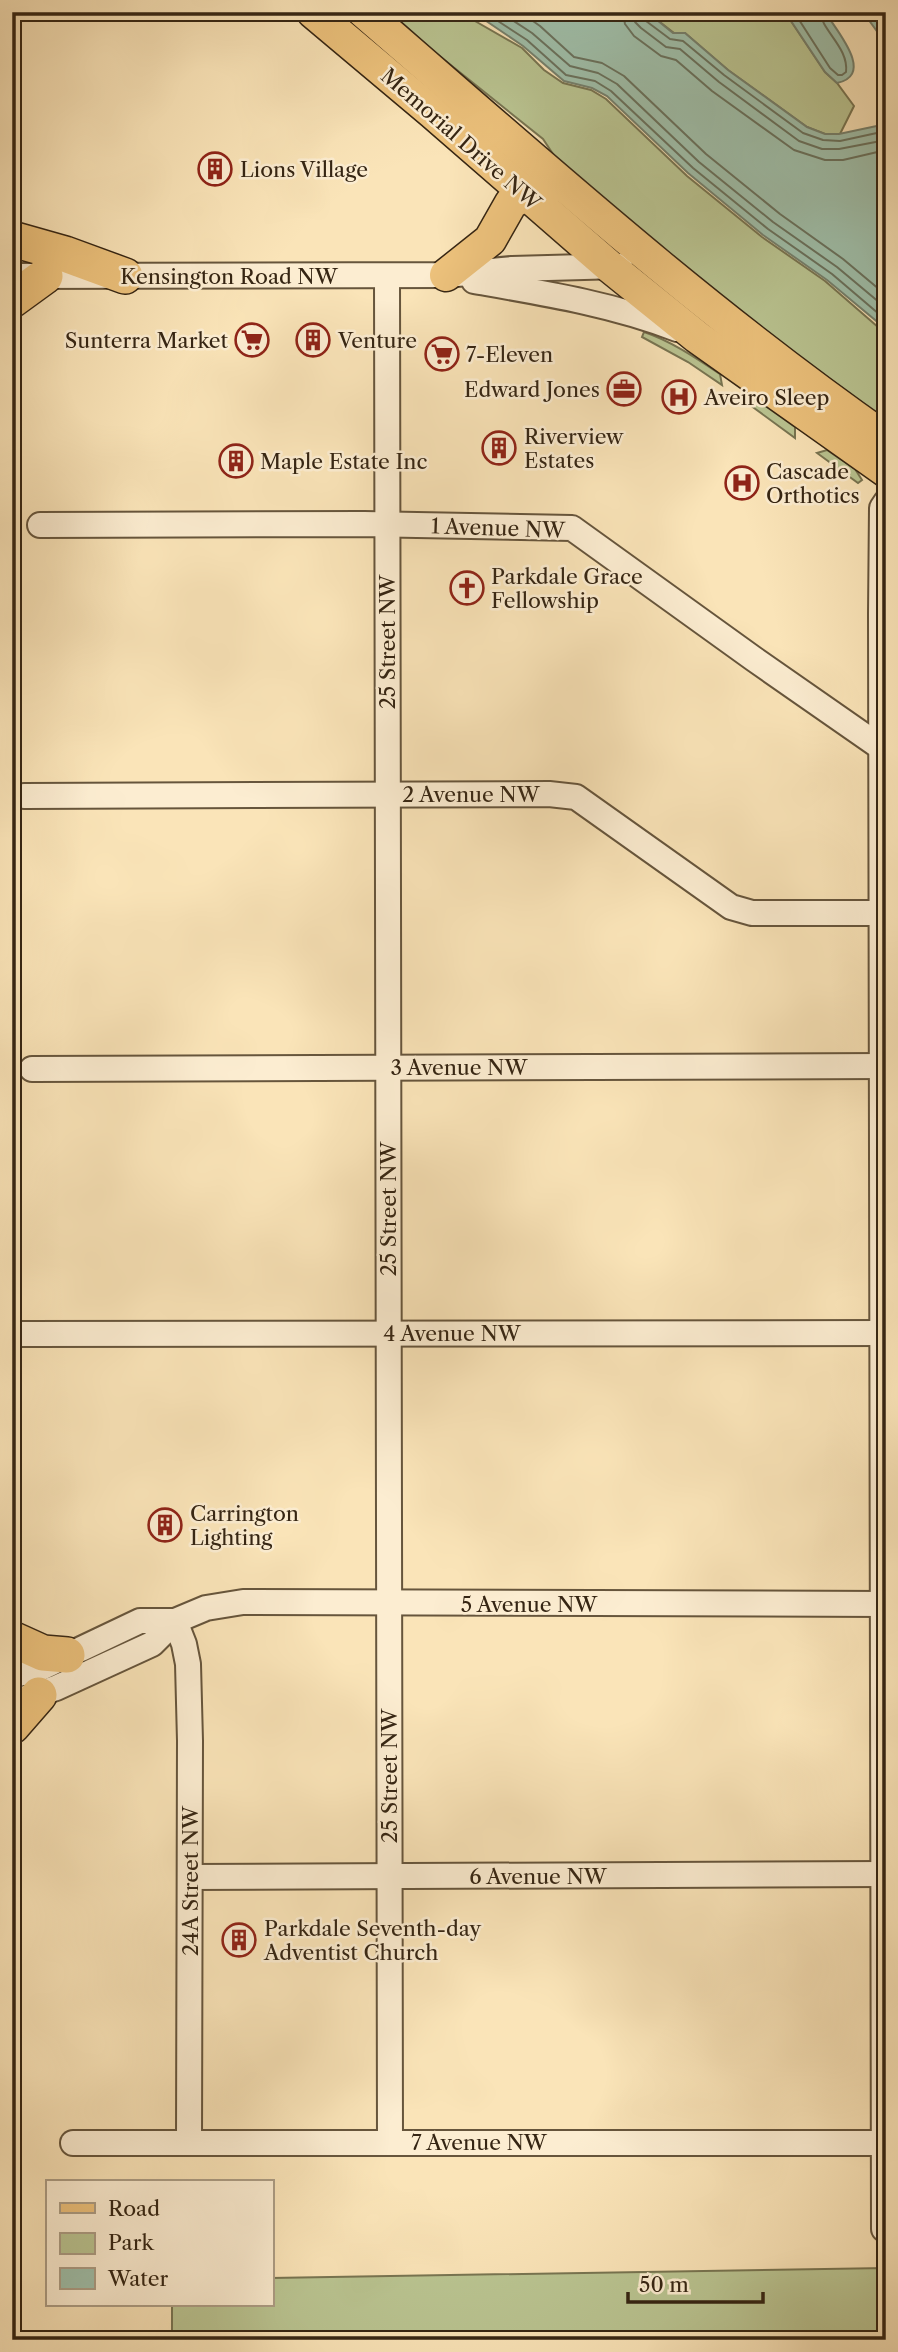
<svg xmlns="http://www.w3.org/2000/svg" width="898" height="2352" font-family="'Libre Caslon Text',serif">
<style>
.green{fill:#bac592;stroke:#787552;stroke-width:2}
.water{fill:#9fbfaa;stroke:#75816e;stroke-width:2}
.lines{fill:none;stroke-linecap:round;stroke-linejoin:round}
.shore{stroke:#6a725e;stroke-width:2}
.minor-casing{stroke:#66553c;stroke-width:28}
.major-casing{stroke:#352513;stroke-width:35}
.highway-casing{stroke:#352513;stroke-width:38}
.minor{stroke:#fcedd1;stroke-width:24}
.major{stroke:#edc27c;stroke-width:32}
.highway{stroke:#edc27c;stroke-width:35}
.labels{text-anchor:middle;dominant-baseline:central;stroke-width:5;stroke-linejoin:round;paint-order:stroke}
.street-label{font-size:21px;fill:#352513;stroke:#fcedd1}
.poi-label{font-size:21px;fill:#352513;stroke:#fcedd1;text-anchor:start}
</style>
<rect width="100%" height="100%" fill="#fae4b8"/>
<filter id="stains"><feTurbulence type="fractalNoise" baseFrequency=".00286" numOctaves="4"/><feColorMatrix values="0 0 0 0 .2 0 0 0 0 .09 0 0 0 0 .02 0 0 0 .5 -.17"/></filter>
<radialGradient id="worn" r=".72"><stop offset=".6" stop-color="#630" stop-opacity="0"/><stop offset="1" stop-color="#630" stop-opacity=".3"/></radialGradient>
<g class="green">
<path d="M 390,12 L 465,12 L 475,21 L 522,48 L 544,70 L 563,83 L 591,90 L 606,99 L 687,176 L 762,237 L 825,281 L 886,334 L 886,420 L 687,274 L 559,163 L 543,139 L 432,50 Z"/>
<path d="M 647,12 L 785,12 L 825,72 L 837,83 L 854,106 L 840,134 L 825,134 L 807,127 L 728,70 L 685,33 L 674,33 Z"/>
<path d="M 644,332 C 671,341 696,358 720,374 L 722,385 L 688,362 L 642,337 Z"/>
<path d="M 753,397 L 795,427 L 795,438 L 743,400 Z"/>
<path d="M 827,450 L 855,469 L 862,480 L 858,483 L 817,453 Z"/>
<path d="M 886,2268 L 886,2340 L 172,2340 L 172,2305 L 271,2305 L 271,2278 Z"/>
</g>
<g class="water">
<path d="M 473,12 L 647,12 L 673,33 L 685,33 L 728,70 L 807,127 L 825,134 L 839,134 L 886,124 L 886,218 L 884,221 L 886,224 L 886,329 L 827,280 L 763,235 L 688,173 L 607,96 L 592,88 L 564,81 L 523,46 Z"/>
<path d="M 785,12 L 825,12 C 836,30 876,75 837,83 L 825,72 Z"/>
<path d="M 863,12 L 886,12 L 886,42 L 884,41 Z"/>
</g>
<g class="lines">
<g class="shore">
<path d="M 484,12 L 527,40 L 566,75 L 595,81 L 611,91 L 693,168 L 768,229 L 832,274 L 886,320"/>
<path d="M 500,12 L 532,33 L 570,66 L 598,73 L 617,84 L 699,162 L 773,222 L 837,267 L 886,308"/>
<path d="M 520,12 L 540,26 L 574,57 L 602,63 L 624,76 L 706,154 L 780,214 L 843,259 L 886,295"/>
<path d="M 623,12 L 625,24 L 634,36 L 661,56 L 676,60 L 712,91 L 794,150 L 825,160 L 843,160 L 886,150"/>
<path d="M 634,12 L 635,22 L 641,28 L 666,47 L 680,49 L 719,82 L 799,141 L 822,149 L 839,149 L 886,140"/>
<path d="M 643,12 L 646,21 L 670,39 L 683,41 L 724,75 L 803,133 L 823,140 L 840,141 L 886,131"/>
<path d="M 794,12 L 830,68 L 838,75 L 842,75 L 846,72 C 849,48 822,31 820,12"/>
</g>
<defs>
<g id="minor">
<path d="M 12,276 L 446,275 L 512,269 L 620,266"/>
<path d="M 387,276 L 390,2142"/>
<path d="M 474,281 C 543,293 612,304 677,329"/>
<path d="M 40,525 L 364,524 L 572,528 L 754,659 L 886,751"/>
<path d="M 24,796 L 549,794 L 576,797 L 731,907 L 752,913 L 882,913"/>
<path d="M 32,1069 L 886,1066"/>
<path d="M 19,1334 L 886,1333"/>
<path d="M 175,1621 L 184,1644 L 188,1664 L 190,1741 L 189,2143"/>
<path d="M 12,1676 L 39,1669 L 140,1621 L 175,1621"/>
<path d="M 23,1699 L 56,1688 L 152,1644 L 175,1621 L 206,1608 L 243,1602 L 886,1604"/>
<path d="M 190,1877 L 886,1874"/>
<path d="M 73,2143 L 886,2143"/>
<path d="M 884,2229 L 881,614 L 882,508 L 886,502"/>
</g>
<g id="major">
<path d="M 313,12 L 432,112 L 609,266 L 697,337 L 886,471"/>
<path d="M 364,12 C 534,159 701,310 886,439"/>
<path d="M 446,275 L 490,240 L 511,203 L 526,194 L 546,190"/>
</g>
<g id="highway">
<path d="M 12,239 L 65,254 L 125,276"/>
<path d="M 12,300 L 45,276"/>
<path d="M 12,1639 L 43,1653 L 67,1655"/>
<path d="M 12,1726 L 39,1695"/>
</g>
</defs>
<use href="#minor" class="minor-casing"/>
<use href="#major" class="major-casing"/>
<use href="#highway" class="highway-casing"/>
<use href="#minor" class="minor"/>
<use href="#major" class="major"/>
<use href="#highway" class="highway"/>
</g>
<defs>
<symbol id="building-ring" viewBox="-11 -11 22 22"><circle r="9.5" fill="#fcedd1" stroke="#8f2418" stroke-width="1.5"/><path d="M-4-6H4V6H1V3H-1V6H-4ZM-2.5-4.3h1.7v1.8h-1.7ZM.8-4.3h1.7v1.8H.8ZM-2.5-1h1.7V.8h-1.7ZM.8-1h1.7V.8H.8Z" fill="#8f2418"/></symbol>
<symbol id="supermarket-ring" viewBox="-11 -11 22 22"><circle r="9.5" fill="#fcedd1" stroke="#8f2418" stroke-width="1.5"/><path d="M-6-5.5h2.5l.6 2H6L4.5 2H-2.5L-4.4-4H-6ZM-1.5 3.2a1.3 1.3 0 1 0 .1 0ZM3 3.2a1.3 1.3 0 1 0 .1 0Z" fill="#8f2418"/></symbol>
<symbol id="office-ring" viewBox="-11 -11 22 22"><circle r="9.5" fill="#fcedd1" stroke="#8f2418" stroke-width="1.5"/><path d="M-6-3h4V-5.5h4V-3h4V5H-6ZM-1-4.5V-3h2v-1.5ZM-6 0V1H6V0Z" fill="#8f2418"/></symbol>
<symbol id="hospital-ring" viewBox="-11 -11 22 22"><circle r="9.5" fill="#fcedd1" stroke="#8f2418" stroke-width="1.5"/><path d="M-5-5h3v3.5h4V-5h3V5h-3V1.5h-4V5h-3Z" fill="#8f2418"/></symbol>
<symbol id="church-ring" viewBox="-11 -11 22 22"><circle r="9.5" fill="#fcedd1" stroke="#8f2418" stroke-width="1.5"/><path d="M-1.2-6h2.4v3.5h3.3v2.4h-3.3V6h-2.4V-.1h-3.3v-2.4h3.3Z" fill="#8f2418"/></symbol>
</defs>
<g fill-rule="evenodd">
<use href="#building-ring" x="196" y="150" width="38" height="38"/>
<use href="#supermarket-ring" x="233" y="321" width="38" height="38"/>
<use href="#building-ring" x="294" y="321" width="38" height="38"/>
<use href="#supermarket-ring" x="423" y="335" width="38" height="38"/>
<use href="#office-ring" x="605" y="370" width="38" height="38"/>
<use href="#hospital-ring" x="660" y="378" width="38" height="38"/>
<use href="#building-ring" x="480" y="429" width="38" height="38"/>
<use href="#building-ring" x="217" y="442" width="38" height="38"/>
<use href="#hospital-ring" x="723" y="464" width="38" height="38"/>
<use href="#church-ring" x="448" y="569" width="38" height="38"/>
<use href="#building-ring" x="146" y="1506" width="38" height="38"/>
<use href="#building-ring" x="220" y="1921" width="38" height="38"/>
</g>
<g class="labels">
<g class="street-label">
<text transform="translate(461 139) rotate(41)">Memorial Drive NW</text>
<text x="229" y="276">Kensington Road NW</text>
<text transform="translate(498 528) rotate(2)">1 Avenue NW</text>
<text transform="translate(387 642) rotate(-90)">25 Street NW</text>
<text x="471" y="794">2 Avenue NW</text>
<text x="459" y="1067">3 Avenue NW</text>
<text transform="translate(388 1209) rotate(-90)">25 Street NW</text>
<text x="452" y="1333">4 Avenue NW</text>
<text x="529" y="1604">5 Avenue NW</text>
<text transform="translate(389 1776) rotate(-90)">25 Street NW</text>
<text x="538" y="1876">6 Avenue NW</text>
<text transform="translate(190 1881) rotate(-90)">24A Street NW</text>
<text x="479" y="2142">7 Avenue NW</text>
</g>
<g class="poi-label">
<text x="240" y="169">Lions Village</text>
<text x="228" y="340" text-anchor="end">Sunterra Market</text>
<text x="338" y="340">Venture</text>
<text x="466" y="354">7-Eleven</text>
<text x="600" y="389" text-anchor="end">Edward Jones</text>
<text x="704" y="397">Aveiro Sleep</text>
<text x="524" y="436">Riverview<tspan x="524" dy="24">Estates</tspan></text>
<text x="260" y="461">Maple Estate Inc</text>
<text x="766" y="471">Cascade<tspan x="766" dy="24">Orthotics</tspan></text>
<text x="491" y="576">Parkdale Grace<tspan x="491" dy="24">Fellowship</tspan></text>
<text x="190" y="1513">Carrington<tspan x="190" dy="24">Lighting</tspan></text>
<text x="264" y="1928">Parkdale Seventh-day<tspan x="264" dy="24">Adventist Church</tspan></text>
</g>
</g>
<rect width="898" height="2352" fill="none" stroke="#fae4b8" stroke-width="42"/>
<rect x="14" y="14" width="870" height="2324" fill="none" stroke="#352513" stroke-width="3.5"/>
<rect x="21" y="21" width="856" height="2310" fill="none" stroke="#352513" stroke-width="2"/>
<rect x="46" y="2180" width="228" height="126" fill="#fcedd1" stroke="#ac9d85" stroke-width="2"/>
<rect x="60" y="2203" width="35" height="10" fill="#edc27c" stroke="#ac9d85" stroke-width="2"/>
<text x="108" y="2216" font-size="21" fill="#352513">Road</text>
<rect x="60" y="2233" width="35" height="21" fill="#bac592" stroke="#ac9d85" stroke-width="2"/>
<text x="108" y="2250" font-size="21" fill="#352513">Park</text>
<rect x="60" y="2268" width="35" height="21" fill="#9fbfaa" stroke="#ac9d85" stroke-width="2"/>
<text x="108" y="2286" font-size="21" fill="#352513">Water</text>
<path d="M628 2292v10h135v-10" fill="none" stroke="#352513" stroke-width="3.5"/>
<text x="639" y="2292" font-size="21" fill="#352513" stroke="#fcedd1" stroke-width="5" paint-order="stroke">50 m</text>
<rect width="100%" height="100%" filter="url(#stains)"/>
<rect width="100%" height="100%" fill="url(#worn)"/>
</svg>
